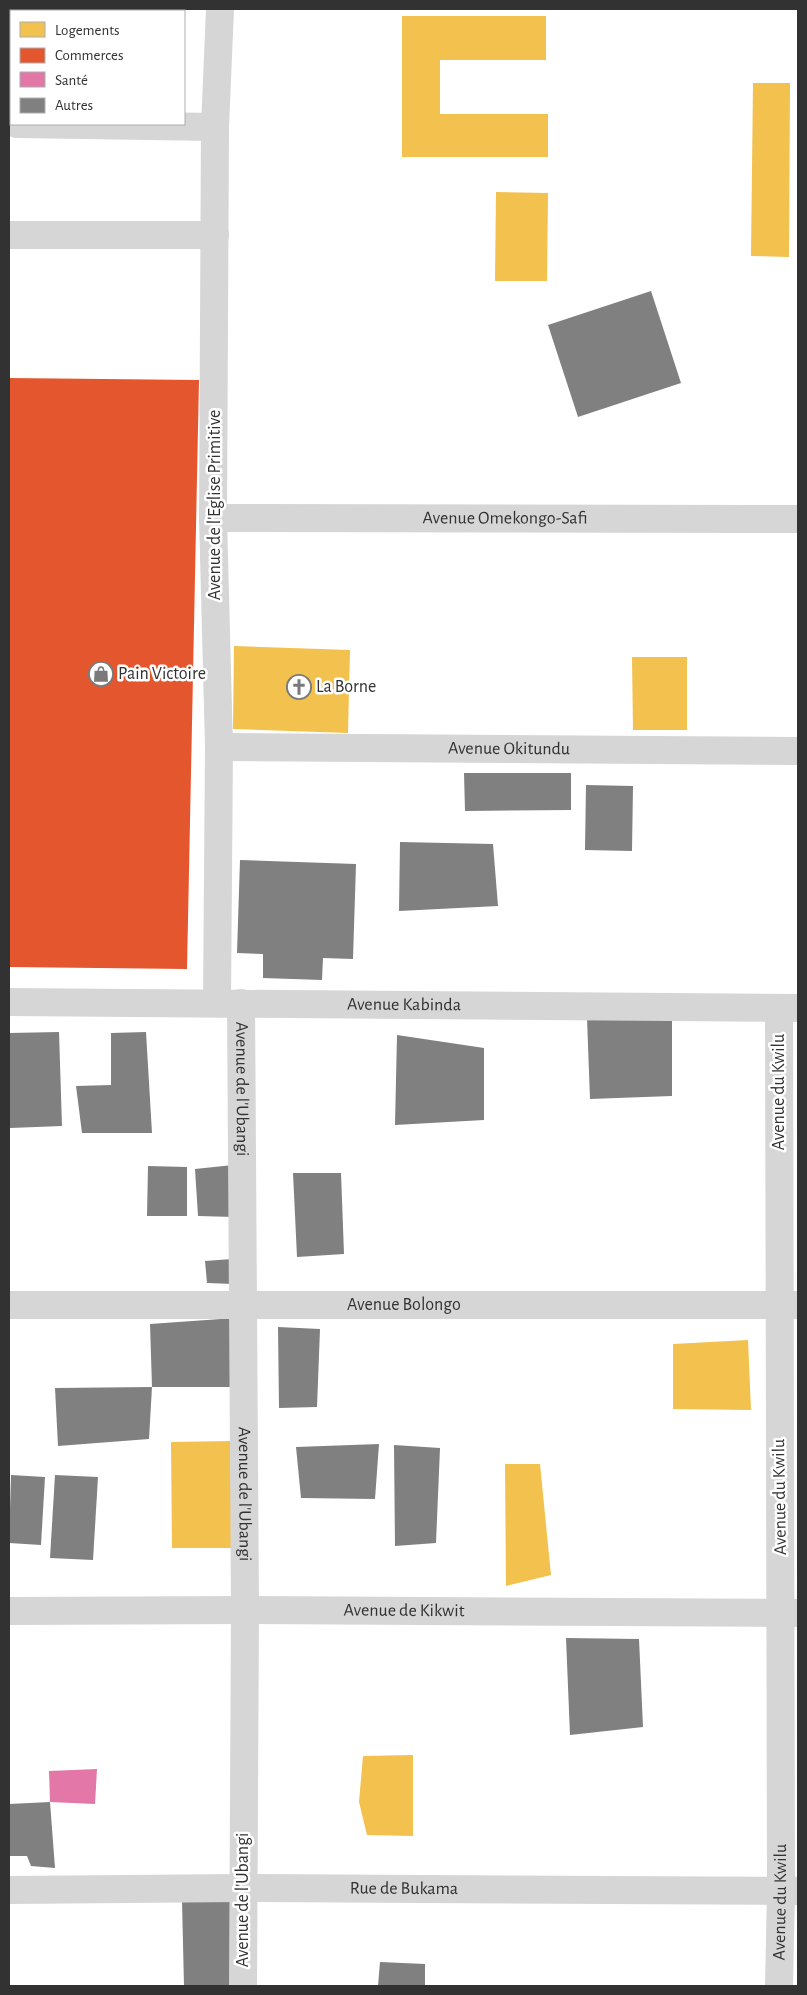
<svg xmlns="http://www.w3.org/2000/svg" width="807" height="1995" font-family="'Alegreya Sans',sans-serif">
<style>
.homes{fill:#f2c14e}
.shops{fill:#e4572e}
.health{fill:#e377a8}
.building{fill:#808080}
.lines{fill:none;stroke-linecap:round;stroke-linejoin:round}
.minor{stroke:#d6d6d6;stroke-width:28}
.labels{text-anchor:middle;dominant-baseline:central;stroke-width:5;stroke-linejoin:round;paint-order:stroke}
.street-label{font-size:18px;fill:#323232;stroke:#fff}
.poi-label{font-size:18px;fill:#323232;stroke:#fff;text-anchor:start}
</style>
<rect width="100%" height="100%" fill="#fff"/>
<g class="homes">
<path d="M 402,16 L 546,16 L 546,60 L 440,60 L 440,114 L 548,114 L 548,157 L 402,157 Z"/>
<path d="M 753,83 L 790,83 L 789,257 L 751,256 Z"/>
<path d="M 496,192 L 548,193 L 547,281 L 495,281 Z"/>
<path d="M 234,646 L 350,650 L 348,733 L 233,729 Z"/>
<path d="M 632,657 L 687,657 L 687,730 L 633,730 Z"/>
<path d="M 748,1340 L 751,1410 L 673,1409 L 673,1344 Z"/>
<path d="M 232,1441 L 234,1548 L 172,1548 L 171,1442 Z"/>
<path d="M 505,1464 L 540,1464 L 551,1575 L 506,1586 Z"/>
<path d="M 413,1755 L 413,1836 L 367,1835 L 359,1802 L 363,1756 Z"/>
</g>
<path class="shops" d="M 9,378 L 199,380 L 187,969 L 9,967 Z"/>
<path class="health" d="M 97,1769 L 95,1804 L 50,1802 L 49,1771 Z"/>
<g class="building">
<path d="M 651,291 L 681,383 L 578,417 L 548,325 Z"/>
<path d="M 464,773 L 571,773 L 571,810 L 465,811 Z"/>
<path d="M 586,785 L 633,786 L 632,851 L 585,850 Z"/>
<path d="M 400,842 L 493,844 L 498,906 L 399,911 Z"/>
<path d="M 240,860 L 356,864 L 353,959 L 323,958 L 322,980 L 263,978 L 263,954 L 237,953 Z"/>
<path d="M 672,1015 L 672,1096 L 590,1099 L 587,1018 Z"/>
<path d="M 59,1032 L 62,1126 L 10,1128 L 9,1033 Z"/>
<path d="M 146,1032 L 152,1133 L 82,1133 L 76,1086 L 111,1085 L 111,1033 Z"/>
<path d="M 397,1035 L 484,1048 L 484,1120 L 395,1125 Z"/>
<path d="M 233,1165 L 234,1217 L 198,1216 L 195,1169 Z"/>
<path d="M 148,1166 L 187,1167 L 187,1216 L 147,1216 Z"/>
<path d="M 293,1173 L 341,1173 L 344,1254 L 297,1257 Z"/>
<path d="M 232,1259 L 234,1284 L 207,1283 L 205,1261 Z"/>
<path d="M 235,1318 L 235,1387 L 152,1387 L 150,1324 Z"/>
<path d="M 278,1327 L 320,1329 L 317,1407 L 279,1408 Z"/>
<path d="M 152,1387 L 149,1439 L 58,1446 L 55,1388 Z"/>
<path d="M 379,1444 L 375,1499 L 301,1498 L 296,1447 Z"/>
<path d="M 394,1445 L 440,1448 L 436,1543 L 395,1546 Z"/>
<path d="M 11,1475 L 45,1477 L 41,1545 L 9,1543 Z"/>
<path d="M 55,1475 L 98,1477 L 93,1560 L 50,1558 Z"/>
<path d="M 566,1638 L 639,1639 L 643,1727 L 570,1735 Z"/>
<path d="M 50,1802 L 55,1868 L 31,1866 L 27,1856 L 9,1856 L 9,1804 Z"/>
<path d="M 236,1900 L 234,1986 L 184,1986 L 182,1901 Z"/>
<path d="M 380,1962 L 425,1964 L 425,1986 L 378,1986 Z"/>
</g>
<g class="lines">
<g class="minor">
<path d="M 17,124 L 215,127"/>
<path d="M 9,235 L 215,235"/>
<path id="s1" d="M 213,518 L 798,519"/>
<path id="s2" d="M 219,747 L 798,751"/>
<path id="s3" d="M 9,1002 L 797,1008"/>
<path d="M 217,1002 L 219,747 L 213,518 L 215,127 L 220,9"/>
<path id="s4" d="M 241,1003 L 245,1610 L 243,1986"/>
<path id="s5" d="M 9,1305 L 798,1305"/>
<path id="s6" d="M 9,1611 L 245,1610 L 798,1613"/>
<path id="s7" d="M 9,1890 L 243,1888 L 798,1891"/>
<path id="s8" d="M 779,1986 L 781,1891 L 779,1008"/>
</g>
</g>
<defs>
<symbol id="shop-ring" viewBox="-11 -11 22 22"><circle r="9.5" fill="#fff" stroke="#7a7a7a" stroke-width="1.5"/><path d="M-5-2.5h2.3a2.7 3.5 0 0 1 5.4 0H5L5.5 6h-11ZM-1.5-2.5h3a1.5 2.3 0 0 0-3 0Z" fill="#7a7a7a"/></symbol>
<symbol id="church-ring" viewBox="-11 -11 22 22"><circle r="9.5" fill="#fff" stroke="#7a7a7a" stroke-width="1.5"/><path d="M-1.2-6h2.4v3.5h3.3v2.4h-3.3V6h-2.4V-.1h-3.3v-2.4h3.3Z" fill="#7a7a7a"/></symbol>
</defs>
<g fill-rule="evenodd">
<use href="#shop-ring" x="87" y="660" width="28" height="28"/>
<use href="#church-ring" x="285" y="673" width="28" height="28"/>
</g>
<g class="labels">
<g class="street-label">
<text transform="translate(215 505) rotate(-90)">Avenue de l'Eglise Primitive</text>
<text stroke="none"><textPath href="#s1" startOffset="292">Avenue Omekongo-Safi</textPath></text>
<text stroke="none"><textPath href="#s2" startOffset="290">Avenue Okitundu</textPath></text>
<text stroke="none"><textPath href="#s3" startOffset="395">Avenue Kabinda</textPath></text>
<text stroke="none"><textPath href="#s4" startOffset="86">Avenue de l'Ubangi</textPath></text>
<text transform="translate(779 1092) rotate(-90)">Avenue du Kwilu</text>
<text stroke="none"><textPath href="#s5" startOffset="395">Avenue Bolongo</textPath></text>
<text stroke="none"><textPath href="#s4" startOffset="491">Avenue de l'Ubangi</textPath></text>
<text transform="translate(780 1497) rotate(-91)">Avenue du Kwilu</text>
<text stroke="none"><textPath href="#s6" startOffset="395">Avenue de Kikwit</textPath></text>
<text stroke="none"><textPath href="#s7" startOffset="395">Rue de Bukama</textPath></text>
<text transform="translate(243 1900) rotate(-90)">Avenue de l'Ubangi</text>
<text stroke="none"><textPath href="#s8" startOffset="84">Avenue du Kwilu</textPath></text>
</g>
<g class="poi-label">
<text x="118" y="674">Pain Victoire</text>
<text x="316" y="687">La Borne</text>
</g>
</g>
<rect width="807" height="1995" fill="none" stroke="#323232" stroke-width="20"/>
<rect x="10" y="10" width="175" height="115" fill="#ffffff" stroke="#adadad"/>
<rect x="20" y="22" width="25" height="15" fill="#f2c14e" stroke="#adadad"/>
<text x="55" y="35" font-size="15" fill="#323232">Logements</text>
<rect x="20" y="48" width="25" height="15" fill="#e4572e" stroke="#adadad"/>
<text x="55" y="60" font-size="15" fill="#323232">Commerces</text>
<rect x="20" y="72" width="25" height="15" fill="#e377a8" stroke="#adadad"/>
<text x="55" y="85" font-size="15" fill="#323232">Santé</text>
<rect x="20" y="98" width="25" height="15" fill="#808080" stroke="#adadad"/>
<text x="55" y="110" font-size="15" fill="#323232">Autres</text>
</svg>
